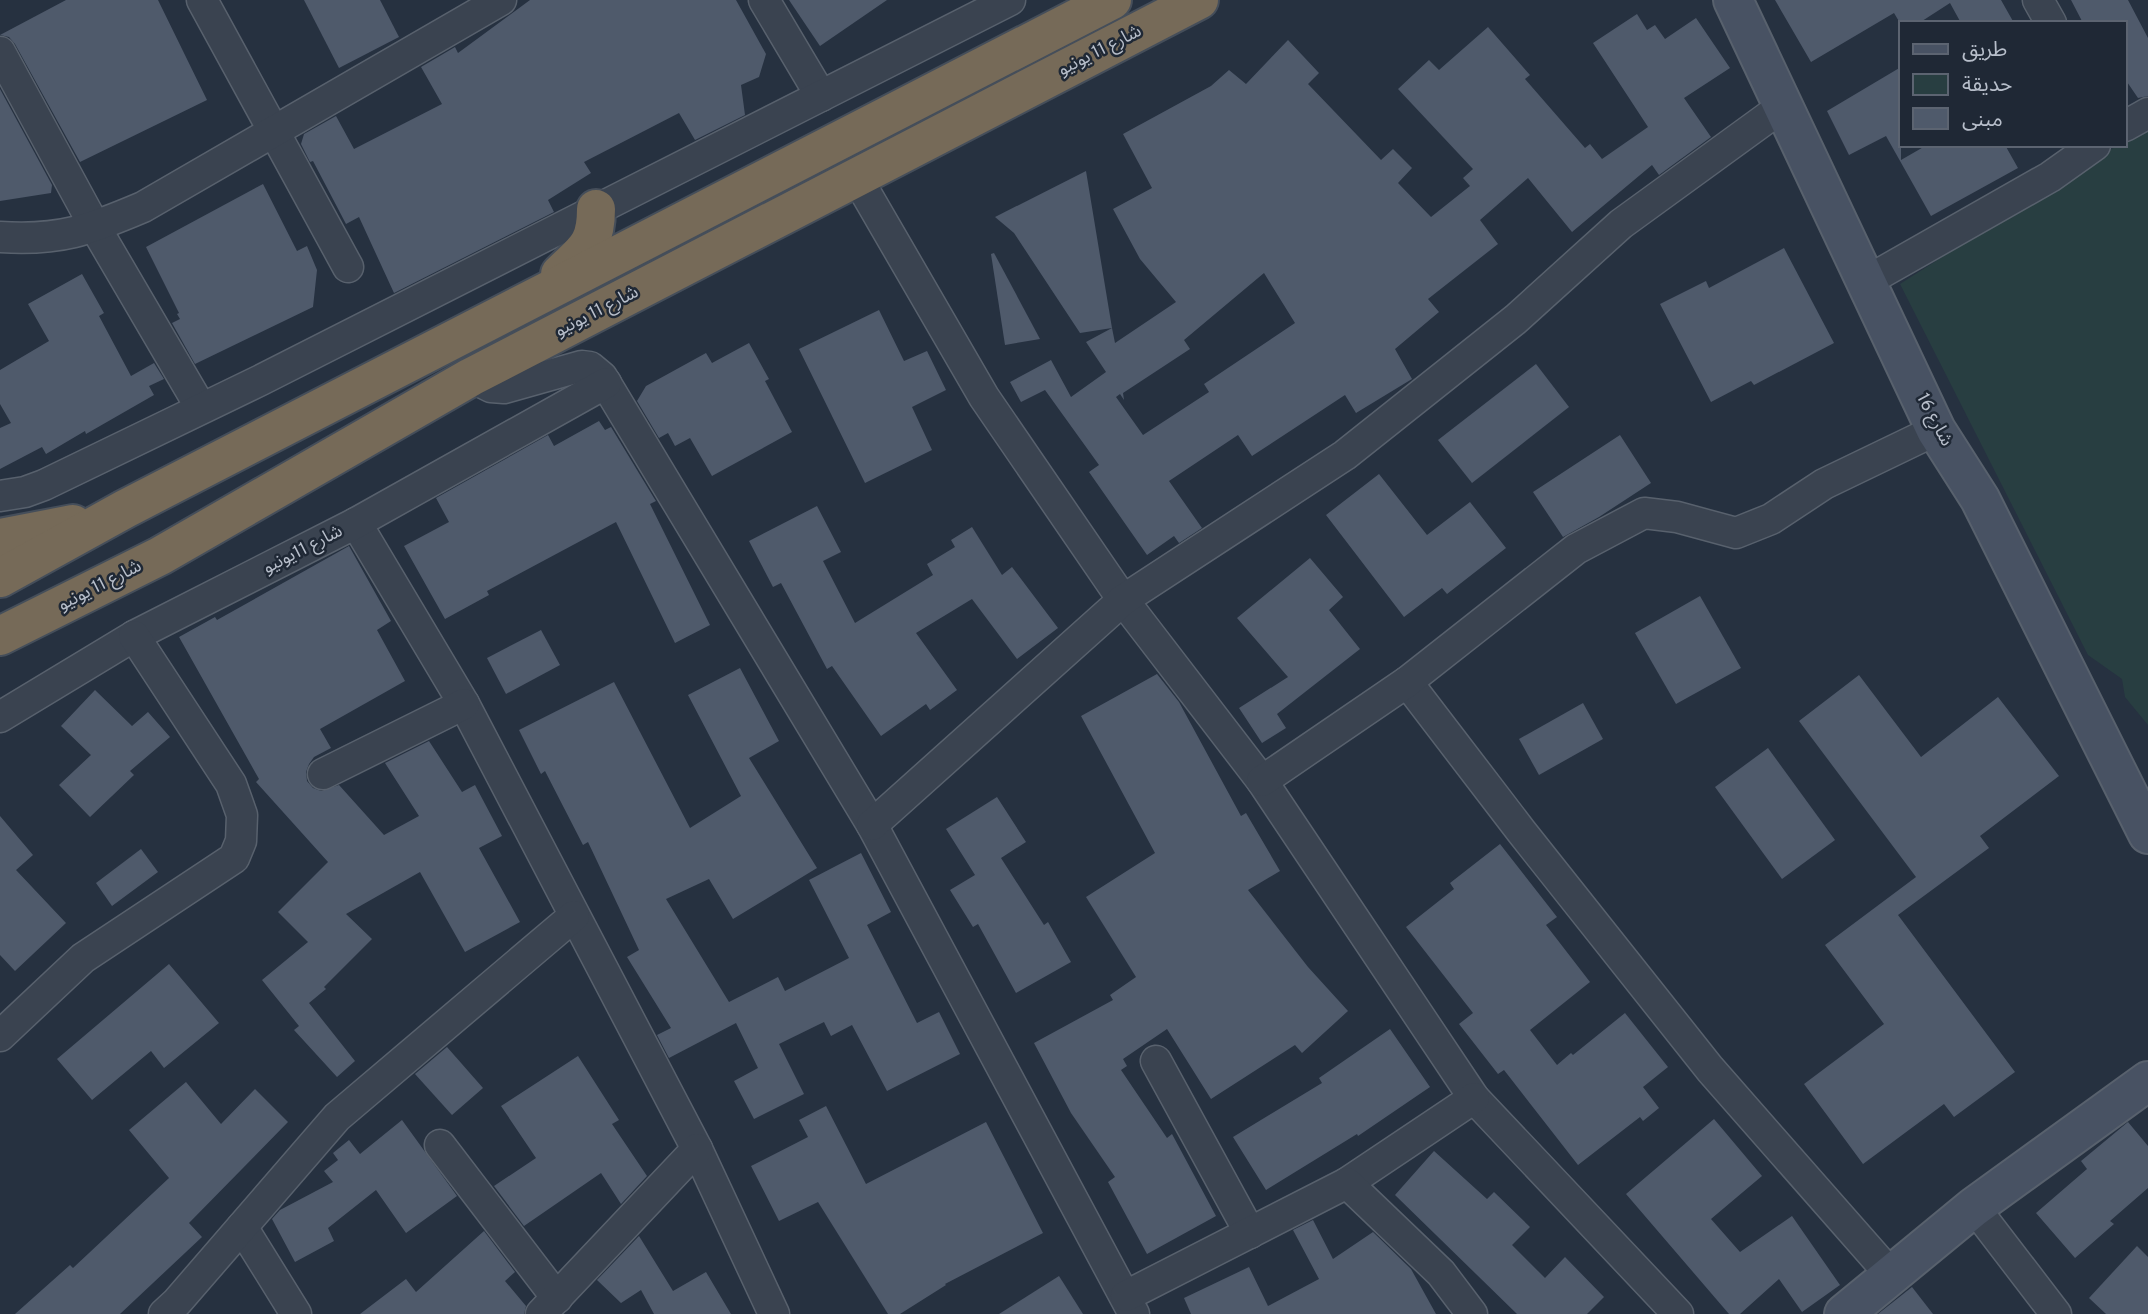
<svg xmlns="http://www.w3.org/2000/svg" width="2148" height="1314" font-family="Overpass,'Noto Sans Arabic',sans-serif">
<style>
.green{fill:#283e41}
.building{fill:#4f5a6b;fill-rule:evenodd}
.lines{fill:none;stroke-linecap:round;stroke-linejoin:round}
.street-casing{stroke:#58616d;stroke-width:33}
.secondary-casing{stroke:#58616d;stroke-width:42}
.highway-casing{stroke:#454e5a;stroke-width:42}
.street{stroke:#3a4350;stroke-width:30}
.secondary{stroke:#485263;stroke-width:38}
.highway{stroke:#766a58;stroke-width:38}
.labels{text-anchor:middle;dominant-baseline:central;stroke-width:5;stroke-linejoin:round;paint-order:stroke}
.street-label{font-size:18px;fill:#b7beca;stroke:#1f2835}
</style>
<rect width="100%" height="100%" fill="#263140"/>
<path class="green" d="M 2148,127 L 2148,725 L 2125,697 L 2122,679 L 2088,655 L 1900,284 L 2092,161 L 2118,145 L 2125,145 L 2125,141 Z"/>
<g class="building">
<path d="M 66,0 L 158,0 L 207,100 L 80,162 L 15,44 L 9,37 L 0,35 Z"/>
<path d="M 304,0 L 380,0 L 399,37 L 339,68 Z"/>
<path d="M 530,0 L 736,0 L 766,54 L 759,77 L 741,85 L 745,115 L 695,140 L 679,113 L 584,162 L 591,173 L 548,200 L 554,212 L 394,293 L 359,217 L 346,224 L 313,161 L 310,162 L 301,144 L 304,134 L 336,116 L 354,149 L 442,104 L 421,67 L 455,47 L 458,53 Z"/>
<path d="M 789,0 L 887,0 L 820,46 Z"/>
<path d="M 1775,0 L 2001,0 L 2014,23 L 1961,23 L 1950,3 L 1919,23 L 1900,23 L 1894,13 L 1811,62 Z"/>
<path d="M 2071,0 L 2128,0 L 2148,38 L 2148,96 L 2138,98 L 2125,79 L 2125,23 L 2083,23 Z"/>
<path d="M 1637,14 L 1647,30 L 1655,25 L 1665,39 L 1696,18 L 1730,68 L 1684,98 L 1711,137 L 1659,175 L 1652,165 L 1572,232 L 1528,178 L 1480,220 L 1498,244 L 1428,299 L 1439,312 L 1395,349 L 1412,379 L 1356,413 L 1345,395 L 1252,456 L 1238,435 L 1169,481 L 1202,528 L 1179,543 L 1174,536 L 1147,555 L 1089,472 L 1099,465 L 1045,390 L 1021,402 L 1010,382 L 1051,360 L 1071,397 L 1106,372 L 1086,342 L 1112,328 L 1115,343 L 1176,302 L 1140,259 L 1113,209 L 1152,188 L 1123,134 L 1211,86 L 1229,70 L 1246,84 L 1288,40 L 1319,73 L 1308,84 L 1381,160 L 1393,149 L 1412,168 L 1398,183 L 1431,217 L 1470,186 L 1463,178 L 1473,169 L 1398,89 L 1429,60 L 1439,70 L 1488,27 L 1530,75 L 1525,79 L 1585,148 L 1590,144 L 1602,159 L 1648,127 L 1593,43 ZM 1264,273 L 1295,323 L 1204,384 L 1209,392 L 1143,435 L 1116,397 L 1120,394 L 1124,400 L 1123,393 L 1190,349 L 1184,340 Z"/>
<path d="M 1901,67 L 1901,160 L 1927,145 L 2005,145 L 2018,168 L 1931,216 L 1886,136 L 1849,155 L 1827,111 Z"/>
<path d="M 0,89 L 52,185 L 51,193 L 0,201 Z"/>
<path d="M 1086,171 L 1112,328 L 1080,333 L 1014,233 L 995,217 Z"/>
<path d="M 263,184 L 297,251 L 307,246 L 317,270 L 313,307 L 195,364 L 172,323 L 180,319 L 177,314 L 179,313 L 146,247 Z"/>
<path d="M 1784,248 L 1834,343 L 1754,385 L 1751,381 L 1711,402 L 1660,304 L 1706,281 L 1709,288 Z"/>
<path d="M 994,253 L 1040,339 L 1005,345 L 991,254 Z"/>
<path d="M 82,274 L 104,313 L 99,316 L 131,376 L 154,363 L 164,379 L 149,386 L 154,395 L 86,434 L 85,431 L 46,454 L 42,447 L 0,469 L 0,428 L 11,423 L 0,404 L 0,370 L 49,341 L 28,304 Z"/>
<path d="M 879,310 L 904,361 L 927,351 L 946,390 L 912,407 L 932,450 L 865,483 L 799,349 Z"/>
<path d="M 749,343 L 769,379 L 765,381 L 792,432 L 712,476 L 690,438 L 675,446 L 668,433 L 659,438 L 637,401 L 646,386 L 706,353 L 712,363 Z"/>
<path d="M 1536,364 L 1569,407 L 1472,483 L 1438,440 Z"/>
<path d="M 599,421 L 605,430 L 611,427 L 654,498 L 656,501 L 650,504 L 710,625 L 675,643 L 616,522 L 487,591 L 489,595 L 445,619 L 404,546 L 449,522 L 436,498 L 548,435 L 554,446 Z"/>
<path d="M 1620,435 L 1651,483 L 1599,517 L 1563,537 L 1533,492 Z"/>
<path d="M 1379,474 L 1427,535 L 1470,502 L 1506,548 L 1447,594 L 1442,588 L 1404,617 L 1326,515 Z"/>
<path d="M 817,506 L 841,552 L 823,561 L 855,623 L 933,575 L 927,564 L 955,547 L 951,540 L 972,527 L 1002,575 L 1012,567 L 1058,628 L 1017,659 L 972,599 L 916,633 L 957,690 L 930,710 L 926,704 L 881,736 L 832,666 L 827,669 L 781,583 L 773,587 L 749,541 Z"/>
<path d="M 349,546 L 391,621 L 377,630 L 405,681 L 320,729 L 331,748 L 314,757 L 309,764 L 306,772 L 307,781 L 313,788 L 321,791 L 339,785 L 384,835 L 419,816 L 385,763 L 429,741 L 462,792 L 475,785 L 502,836 L 479,848 L 520,922 L 465,952 L 420,872 L 346,914 L 372,939 L 324,987 L 326,989 L 309,1003 L 355,1061 L 337,1077 L 294,1030 L 299,1026 L 262,980 L 308,942 L 278,912 L 328,862 L 256,782 L 259,779 L 179,637 L 215,617 L 217,620 Z"/>
<path d="M 1310,558 L 1343,597 L 1329,610 L 1360,649 L 1277,714 L 1286,728 L 1262,743 L 1239,708 L 1288,677 L 1237,618 Z"/>
<path d="M 1700,596 L 1741,668 L 1676,704 L 1635,633 Z"/>
<path d="M 541,630 L 560,665 L 506,694 L 487,658 Z"/>
<path d="M 740,668 L 779,741 L 749,758 L 817,868 L 733,919 L 709,879 L 666,899 L 729,1002 L 778,977 L 785,991 L 849,958 L 809,880 L 861,853 L 891,912 L 867,925 L 917,1023 L 939,1012 L 960,1054 L 887,1091 L 852,1025 L 831,1036 L 824,1022 L 779,1044 L 804,1094 L 754,1119 L 734,1081 L 758,1068 L 736,1023 L 669,1058 L 657,1035 L 671,1028 L 627,957 L 639,950 L 588,842 L 583,845 L 545,771 L 541,774 L 519,730 L 614,682 L 690,828 L 741,796 L 688,695 Z"/>
<path d="M 1157,674 L 1179,702 L 1241,816 L 1246,813 L 1280,871 L 1248,890 L 1308,967 L 1348,1011 L 1302,1053 L 1295,1045 L 1211,1099 L 1167,1029 L 1123,1059 L 1127,1066 L 1121,1070 L 1167,1138 L 1172,1134 L 1216,1216 L 1147,1254 L 1108,1182 L 1115,1177 L 1071,1113 L 1034,1043 L 1113,1000 L 1110,995 L 1136,977 L 1086,897 L 1155,853 L 1081,716 Z"/>
<path d="M 1859,675 L 1921,757 L 1998,697 L 2059,776 L 1980,836 L 1989,848 L 1898,915 L 2015,1072 L 1954,1117 L 1944,1104 L 1863,1164 L 1804,1084 L 1884,1024 L 1825,945 L 1916,877 L 1799,721 Z"/>
<path d="M 95,690 L 132,726 L 148,712 L 170,737 L 130,771 L 134,775 L 90,817 L 59,785 L 91,755 L 61,726 Z"/>
<path d="M 1583,703 L 1603,739 L 1539,775 L 1519,739 Z"/>
<path d="M 1768,748 L 1835,840 L 1782,879 L 1715,787 Z"/>
<path d="M 997,797 L 1026,842 L 1001,858 L 1044,925 L 1048,922 L 1071,962 L 1016,993 L 978,924 L 973,927 L 950,890 L 975,875 L 946,829 Z"/>
<path d="M 0,816 L 33,855 L 16,870 L 66,923 L 15,971 L 0,955 Z"/>
<path d="M 1500,844 L 1557,917 L 1546,925 L 1590,982 L 1530,1030 L 1557,1065 L 1571,1053 L 1573,1055 L 1625,1013 L 1668,1067 L 1643,1087 L 1659,1108 L 1643,1121 L 1640,1117 L 1578,1165 L 1504,1070 L 1498,1074 L 1459,1024 L 1473,1013 L 1406,927 L 1454,889 L 1450,883 Z"/>
<path d="M 141,849 L 158,872 L 112,906 L 96,883 Z"/>
<path d="M 169,964 L 219,1023 L 164,1068 L 151,1051 L 92,1100 L 57,1059 Z"/>
<path d="M 1390,1029 L 1430,1087 L 1358,1136 L 1357,1134 L 1266,1190 L 1233,1137 L 1322,1083 L 1319,1078 Z"/>
<path d="M 447,1047 L 483,1088 L 452,1115 L 415,1074 Z"/>
<path d="M 578,1056 L 619,1120 L 612,1124 L 647,1176 L 621,1204 L 601,1173 L 524,1226 L 494,1186 L 536,1158 L 501,1106 Z"/>
<path d="M 186,1082 L 221,1124 L 255,1089 L 288,1122 L 189,1223 L 202,1237 L 120,1314 L 15,1314 L 70,1265 L 73,1268 L 169,1178 L 129,1130 Z"/>
<path d="M 826,1106 L 866,1184 L 986,1122 L 1043,1233 L 945,1284 L 946,1285 L 900,1314 L 888,1314 L 818,1202 L 779,1221 L 751,1166 L 808,1137 L 799,1120 Z"/>
<path d="M 1714,1119 L 1762,1176 L 1711,1219 L 1740,1252 L 1792,1216 L 1840,1285 L 1802,1312 L 1779,1279 L 1740,1314 L 1729,1314 L 1626,1194 Z"/>
<path d="M 402,1120 L 457,1196 L 406,1233 L 376,1190 L 328,1228 L 334,1241 L 295,1262 L 272,1219 L 280,1210 L 333,1182 L 324,1171 L 338,1160 L 333,1153 L 349,1140 L 360,1154 Z"/>
<path d="M 2128,1122 L 2148,1146 L 2148,1188 L 2110,1221 L 2114,1224 L 2075,1258 L 2036,1213 L 2087,1169 L 2081,1161 Z"/>
<path d="M 1434,1151 L 1487,1199 L 1494,1192 L 1530,1227 L 1512,1245 L 1545,1278 L 1565,1257 L 1604,1297 L 1587,1314 L 1517,1314 L 1395,1195 Z"/>
<path d="M 1313,1220 L 1333,1259 L 1373,1232 L 1411,1269 L 1436,1314 L 1191,1314 L 1184,1298 L 1249,1267 L 1268,1306 L 1319,1279 L 1293,1230 Z"/>
<path d="M 484,1231 L 515,1272 L 505,1281 L 526,1306 L 524,1314 L 360,1314 L 406,1279 L 416,1292 Z"/>
<path d="M 639,1236 L 673,1291 L 706,1272 L 731,1314 L 654,1314 L 641,1290 L 621,1303 L 597,1280 Z"/>
<path d="M 2137,1246 L 2148,1257 L 2148,1314 L 2106,1314 L 2089,1298 Z"/>
<path d="M 1059,1276 L 1083,1314 L 999,1314 Z"/>
<path d="M 1912,1287 L 1933,1314 L 1878,1314 Z"/>
</g>
<g class="lines">
<defs>
<g id="street">
<path d="M 202,0 L 348,267"/>
<path d="M 764,0 L 821,96"/>
<path d="M 2038,0 L 2051,23"/>
<path d="M 0,52 L 95,227 L 201,408"/>
<path d="M 2125,126 L 2148,113"/>
<path d="M 857,178 L 984,397 L 1123,600 L 1262,781 L 1474,1098 L 1678,1314"/>
<path d="M 0,237 C 60,241 89,230 143,207 L 501,0"/>
<path d="M 1867,281 L 2050,177 L 2095,145"/>
<path d="M 471,377 L 491,387 L 504,388 L 582,366 L 590,367 L 602,377 L 872,825 L 1134,1314"/>
<path d="M 0,496 L 25,492 L 44,485 L 261,380 L 1010,0"/>
<path d="M 356,523 L 464,704 L 697,1149 L 774,1314"/>
<path d="M 1407,682 L 1521,831 L 1710,1069 L 1891,1275"/>
<path d="M 0,717 L 134,636 L 356,523 L 606,383"/>
<path d="M 323,774 L 464,704"/>
<path d="M 1262,781 L 1407,682 L 1576,549 L 1644,513 L 1677,517 L 1736,533 L 1771,519 L 1824,484 L 1936,430"/>
<path d="M 872,825 L 1123,600 L 1345,455 L 1516,319 L 1621,224 L 1782,107"/>
<path d="M 0,1036 L 83,958 L 234,858 L 241,841 L 242,815 L 231,784 L 134,636"/>
<path d="M 1156,1061 L 1250,1233"/>
<path d="M 440,1145 L 557,1298"/>
<path d="M 1347,1183 L 1474,1098"/>
<path d="M 1974,1207 L 2056,1314"/>
<path d="M 242,1227 L 296,1314"/>
<path d="M 1126,1296 L 1347,1183 L 1441,1273 L 1472,1314"/>
<path d="M 164,1314 L 177,1302 L 337,1117 L 574,916"/>
<path d="M 541,1314 L 697,1149"/>
</g>
<g id="secondary">
<path d="M 1733,0 L 1936,430 L 1980,499 L 2148,834"/>
<path d="M 1844,1314 L 1974,1207 L 2148,1081"/>
</g>
<g id="highway">
<path d="M 560,274 C 584,250 596,246 596,209"/>
<path d="M 0,538 L 73,524"/>
<path d="M 0,578 L 125,509 L 1112,0"/>
<path d="M 0,636 L 160,556 L 471,377 L 1199,0"/>
</g>
</defs>
<use href="#street" class="street-casing"/>
<use href="#secondary" class="secondary-casing"/>
<use href="#highway" class="highway-casing"/>
<use href="#street" class="street"/>
<use href="#secondary" class="secondary"/>
<use href="#highway" class="highway"/>
</g>
<g class="labels">
<g class="street-label">
<text transform="translate(1100 51) rotate(-27)">شارع 11 يونيو</text>
<text transform="translate(597 312) rotate(-27)">شارع 11 يونيو</text>
<text transform="translate(1934 420) rotate(62)">شارع 16</text>
<text transform="translate(303 550) rotate(-27)">شارع 11يونيو</text>
<text transform="translate(100 586) rotate(-27)">شارع 11 يونيو</text>
</g>
</g>
<rect x="1899" y="21" width="228" height="126" fill="#1f2835" stroke="#5c6471" stroke-width="2"/>
<rect x="1913" y="44" width="35" height="10" fill="#485263" stroke="#5c6471" stroke-width="2"/>
<text x="1962" y="56" font-size="21" fill="#b7beca">طريق</text>
<rect x="1913" y="74" width="35" height="21" fill="#283e41" stroke="#5c6471" stroke-width="2"/>
<text x="1962" y="91" font-size="21" fill="#b7beca">حديقة</text>
<rect x="1913" y="108" width="35" height="21" fill="#4f5a6b" stroke="#5c6471" stroke-width="2"/>
<text x="1962" y="126" font-size="21" fill="#b7beca">مبنى</text>
</svg>
